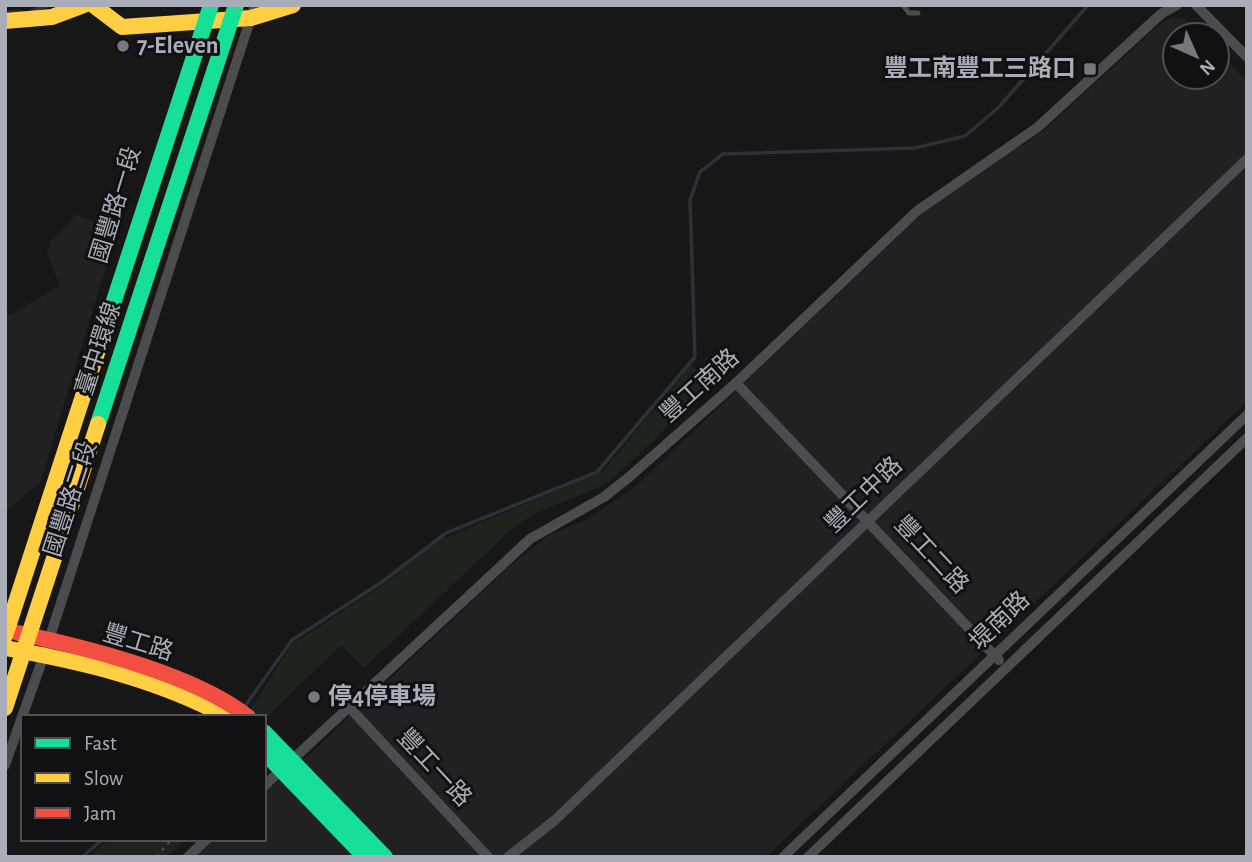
<svg xmlns="http://www.w3.org/2000/svg" width="1252" height="862" font-family="'Alegreya Sans','Noto Sans TC',sans-serif">
<style>
.built{fill:#212123}
.green{fill:#1d241e}
.lines{fill:none;stroke-linecap:round;stroke-linejoin:round}
.stream{stroke:#2a3239;stroke-width:3.5}
.path{stroke:#4d4e52;stroke-width:2;stroke-dasharray:3.5 5;stroke-linecap:butt}
.lane{stroke:#4b4c50;stroke-width:5}
.street{stroke:#4b4c50;stroke-width:10}
.fast{stroke:#16e098;stroke-width:16}
.slow{stroke:#ffcf43;stroke-width:16}
.jam{stroke:#f24e42;stroke-width:16}
.fast-bridge{stroke:#16e098;stroke-width:16}
.slow-bridge{stroke:#ffcf43;stroke-width:16}
.poi-dot{fill:#757880;stroke:#111113;stroke-width:2.5}
.labels{text-anchor:middle;dominant-baseline:central;stroke-width:6;stroke-linejoin:round;paint-order:stroke}
.poi-label{font-size:24px;font-weight:bold;fill:#a8adb8;stroke:#111113;text-anchor:start}
.street-label{font-size:24px;fill:#a8adb8;stroke:#111113}
</style>
<rect width="100%" height="100%" fill="#171717"/>
<g class="built">
<path d="M 1172,18 L 1183,18 L 1204,35 L 1175,35 L 1175,77 L 1217,77 L 1217,49 L 1247,81 L 1247,402 L 766,857 L 196,857 L 214,839 L 264,839 L 264,792 L 297,766 L 510,566 L 551,534 L 584,521 L 635,487 L 924,212 L 1043,131 L 1161,23 Z"/>
<path d="M 76,215 L 118,227 L 40,483 L 5,512 L 5,306 L 10,315 L 60,286 L 47,253 L 51,241 Z"/>
</g>
<g class="green">
<path d="M 690,363 L 704,377 L 704,392 L 615,477 L 602,486 L 536,513 L 510,531 L 364,668 L 341,645 L 264,720 L 264,717 L 256,717 L 250,710 L 291,645 L 386,583 L 436,542 L 604,470 L 686,371 Z"/>
<path d="M 109,839 L 186,839 L 167,857 L 88,857 Z"/>
</g>
<g class="lines">
<g class="stream">
<path d="M 32,11 L 49,5"/>
<path d="M 5,12 L 21,12"/>
<path d="M 243,709 L 292,640 L 382,582 L 446,533 L 597,472 L 695,357 L 690,200 L 700,172 L 723,154 L 915,148 L 965,136 L 999,107 L 1088,5"/>
<path d="M 82,857 L 103,839"/>
</g>
<path class="path" d="M 156,857 L 172,839"/>
<path class="lane" d="M 903,5 L 909,13 L 918,13"/>
<g class="street">
<path d="M 1196,5 L 1247,57"/>
<path d="M 736,383 L 999,660"/>
<path d="M 349,707 L 488,857"/>
<path d="M 5,765 L 44,655 L 255,5"/>
<path d="M 264,786 L 530,539 L 604,497 L 628,478 L 736,383 L 917,211 L 1038,127 L 1161,14 L 1177,5"/>
<path d="M 188,857 L 207,839"/>
<path d="M 508,857 L 555,820 L 1247,159"/>
<path d="M 783,857 L 1247,415"/>
<path d="M 808,857 L 1247,438"/>
</g>
<g class="fast">
<path d="M 264,732 L 385,857"/>
<path d="M 264,752 L 365,857"/>
</g>
<g class="slow">
<path d="M 93,5 L 122,27 L 251,18 L 293,5"/>
<path d="M 5,21 L 52,17 L 84,5"/>
<path d="M 5,648 C 82,662 157,679 227,717"/>
</g>
<path class="jam" d="M 18,633 C 84,647 196,675 248,717"/>
<g class="fast-bridge">
<path d="M 109,316 L 211,5"/>
<path d="M 98,424 L 236,5"/>
</g>
<g class="slow-bridge">
<path d="M 5,636 L 109,316"/>
<path d="M 5,708 L 98,424"/>
</g>
</g>
<g class="poi-dot">
<circle cx="123" cy="46" r="7"/>
<rect x="1083" y="62" width="14" height="14" rx="3.5"/>
<circle cx="314" cy="697" r="7"/>
</g>
<g class="labels">
<g class="poi-label">
<text x="137" y="46">7-Eleven</text>
<text x="1076" y="69" text-anchor="end">豐工南豐工三路口</text>
<text x="328" y="697">停4停車場</text>
</g>
<g class="street-label">
<text transform="translate(116 205) rotate(-73)">國豐路一段</text>
<text transform="translate(99 349) rotate(-72)">臺中環線</text>
<text transform="translate(700 386) rotate(-42)">豐工南路</text>
<text transform="translate(864 495) rotate(-44)">豐工中路</text>
<text transform="translate(71 499) rotate(-72)">國豐路二段</text>
<text transform="translate(931 555) rotate(47)">豐工二路</text>
<text transform="translate(1000 621) rotate(-44)">堤南路</text>
<text transform="translate(138 643) rotate(17)">豐工路</text>
<text transform="translate(434 768) rotate(47)">豐工一路</text>
</g>
</g>
<rect width="1252" height="862" fill="none" stroke="#a8adb8" stroke-width="14"/>
<rect x="21" y="715" width="245" height="126" fill="#111113" stroke="#4d4f55" stroke-width="2"/>
<rect x="35" y="738" width="35" height="10" fill="#16e098" stroke="#4d4f55" stroke-width="2"/>
<text x="84" y="750" font-size="21" fill="#a8adb8">Fast</text>
<rect x="35" y="773" width="35" height="10" fill="#ffcf43" stroke="#4d4f55" stroke-width="2"/>
<text x="84" y="785" font-size="21" fill="#a8adb8">Slow</text>
<rect x="35" y="808" width="35" height="10" fill="#f24e42" stroke="#4d4f55" stroke-width="2"/>
<text x="84" y="820" font-size="21" fill="#a8adb8">Jam</text>
<g transform="translate(1196 56) rotate(135)"><circle r="33" fill="#111113" stroke="#4d4f55" stroke-width="2"/>
<path d="M0-5L12 26L0 18L-12 26Z" fill="#757880"/>
<text y="-10" font-size="19" font-weight="bold" text-anchor="middle" fill="#a8adb8">N</text>
</g>
</svg>
